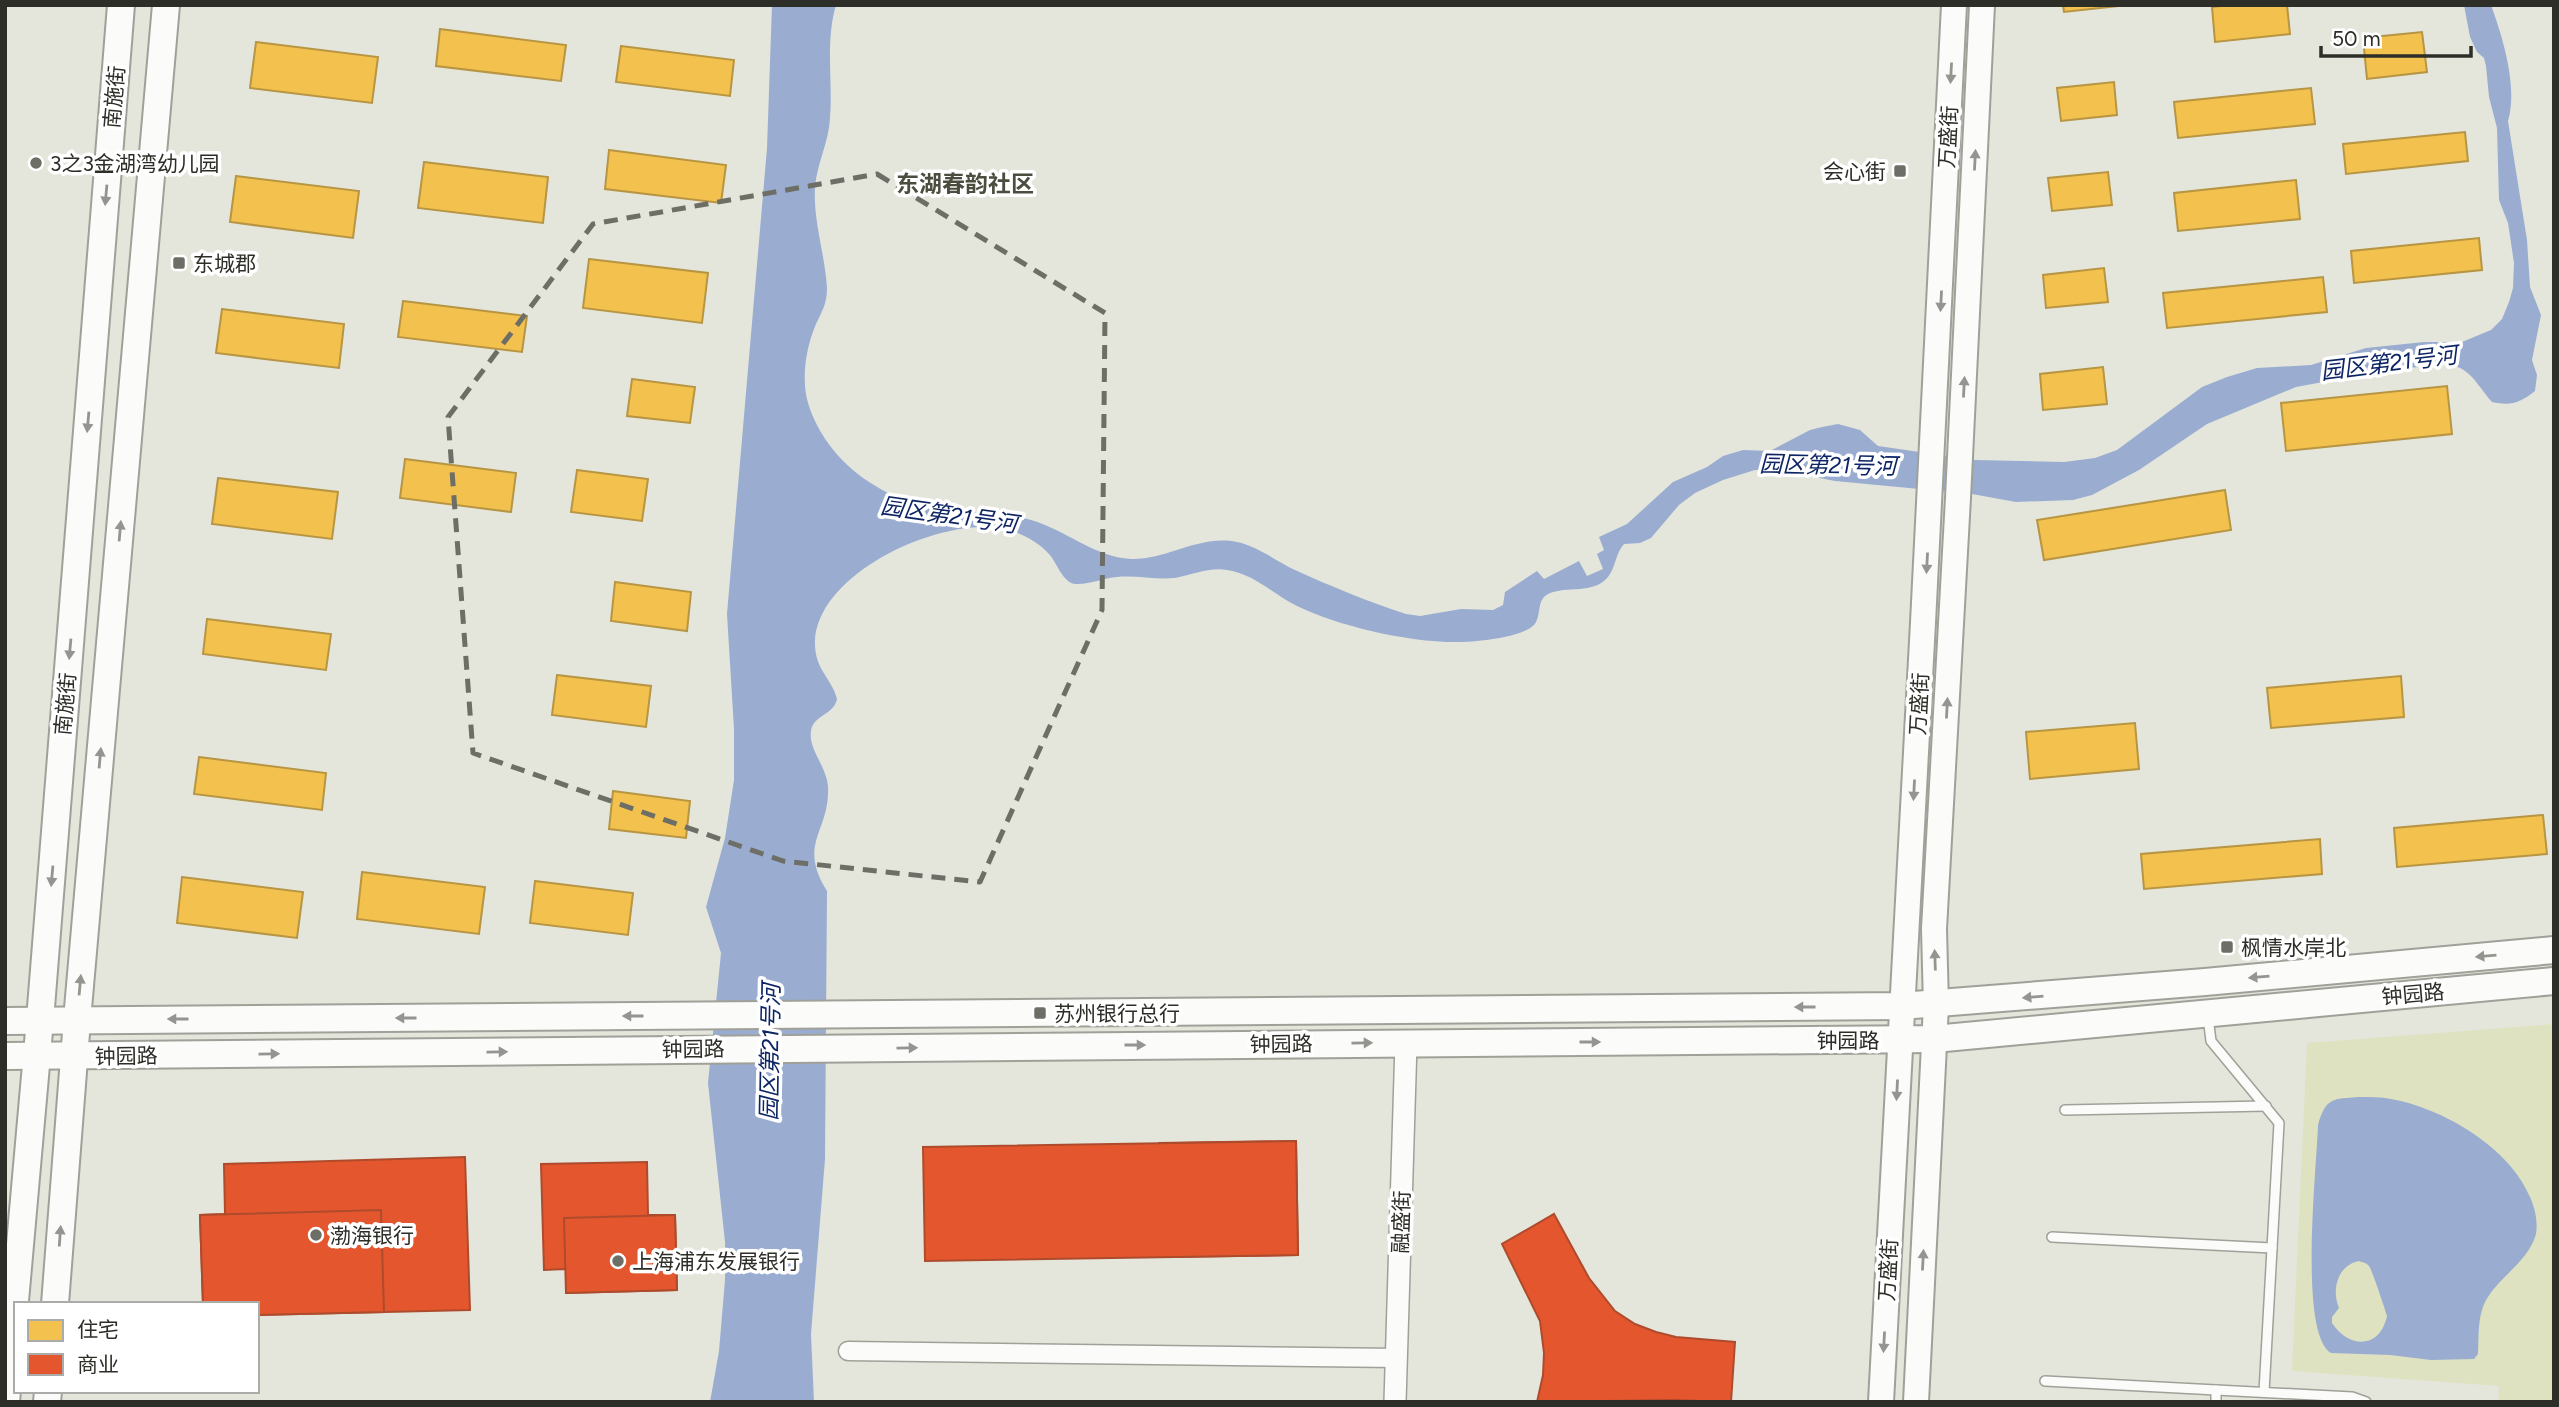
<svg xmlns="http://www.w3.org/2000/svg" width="2559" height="1407" font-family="Figtree,'Noto Sans SC',sans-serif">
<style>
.green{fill:#dee2c1}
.water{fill:#9aadd1;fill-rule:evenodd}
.homes{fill:#f2c14e;stroke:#b79542;stroke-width:2}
.shops{fill:#e4572e;stroke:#ad4b2c;stroke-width:2}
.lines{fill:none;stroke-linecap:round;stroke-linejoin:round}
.service-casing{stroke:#9fa199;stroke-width:12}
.minor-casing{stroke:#9fa199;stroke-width:21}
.tertiary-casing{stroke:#9fa199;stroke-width:24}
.secondary-casing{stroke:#9fa199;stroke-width:28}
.primary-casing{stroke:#9fa199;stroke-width:30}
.service{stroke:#fbfbfa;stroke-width:9}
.minor{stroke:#fbfbfa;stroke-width:18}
.tertiary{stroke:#fbfbfa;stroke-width:21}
.secondary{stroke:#fbfbfa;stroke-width:24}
.primary{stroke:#fbfbfa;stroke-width:26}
.oneway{fill:#949490}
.marked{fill:none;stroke:#6d6e66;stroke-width:5;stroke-dasharray:14 9;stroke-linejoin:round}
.poi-dot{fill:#6d6e66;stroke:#fff;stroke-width:2.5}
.labels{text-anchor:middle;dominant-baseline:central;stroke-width:7;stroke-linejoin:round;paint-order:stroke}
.street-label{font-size:21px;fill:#2d2e27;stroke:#fff}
.poi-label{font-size:21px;fill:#2d2e27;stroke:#fff;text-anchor:start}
.neighbourhood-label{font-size:23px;font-weight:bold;fill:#4b4d3e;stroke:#fff}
.water-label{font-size:23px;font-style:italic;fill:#0d2465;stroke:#fff}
</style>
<rect width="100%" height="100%" fill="#e4e6dc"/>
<path class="green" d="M 2554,1024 L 2554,1402 L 2498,1402 L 2499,1386 L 2292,1371 L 2307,1043 Z"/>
<g class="water">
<path d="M 772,5 L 836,5 C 825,43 833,80 830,118 C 829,142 817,163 815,187 C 813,221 825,254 827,288 C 827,304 822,311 816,324 C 806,347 801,379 808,403 C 827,464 885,502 945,510 C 974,514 1003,512 1031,520 C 1066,530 1094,557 1131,559 C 1167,560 1200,534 1237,542 C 1257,546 1276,561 1295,570 C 1328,585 1371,603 1406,614 L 1420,616 L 1461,609 L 1493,610 L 1503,605 L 1505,592 L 1537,571 L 1544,579 L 1579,561 L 1587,576 L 1603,569 L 1597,554 L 1604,550 L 1599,537 L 1627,524 L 1673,482 L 1707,467 L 1723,456 L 1743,450 L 1770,451 L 1810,430 L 1822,427 L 1838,424 L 1860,430 L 1878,446 L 1975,460 L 2064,462 L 2095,458 L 2117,450 L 2202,387 L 2227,377 L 2257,368 L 2311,365 L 2366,348 L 2424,342 L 2462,342 L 2491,330 L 2502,319 L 2509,302 L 2513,288 L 2514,263 L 2508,223 L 2499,200 L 2497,128 L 2489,97 L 2486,66 L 2484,58 L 2477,52 L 2470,37 L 2464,5 L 2491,5 C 2503,38 2518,87 2508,121 L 2527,240 L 2530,287 L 2541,315 L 2532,360 L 2537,375 L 2535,391 C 2520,403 2511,406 2492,402 C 2475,383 2471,366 2443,364 L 2377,372 L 2296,387 L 2207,424 L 2139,470 L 2092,495 L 2073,500 L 2016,502 L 1972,494 L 1835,481 L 1783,471 L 1755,470 L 1723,480 L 1695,493 L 1679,505 L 1651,538 L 1640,543 L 1624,544 C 1615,554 1616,567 1608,577 C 1593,595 1567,585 1548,594 C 1537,600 1541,613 1536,622 C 1530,635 1490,640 1477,641 C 1426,647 1342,628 1297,606 C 1273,594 1254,574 1227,570 C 1209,567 1192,575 1175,578 C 1156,580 1136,575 1117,577 C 1103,578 1089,585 1075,584 C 1062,582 1057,562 1048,553 C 1039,543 1026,536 1013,531 C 951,511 818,570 815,641 C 814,670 832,678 837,699 C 834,715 813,715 811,731 C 808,749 827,767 828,787 C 830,832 797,843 827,891 L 825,1159 L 811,1334 L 814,1402 L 710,1402 L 719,1351 L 725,1280 L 725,1242 L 708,1083 L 721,953 L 706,907 L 725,838 L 734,780 L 734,729 L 727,614 L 767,148 Z"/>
<path d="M 2359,1097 C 2370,1097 2381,1097 2391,1099 C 2443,1108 2510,1148 2530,1197 C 2535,1208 2538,1222 2536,1234 C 2529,1260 2502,1275 2488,1297 C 2477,1313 2479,1336 2478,1354 L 2474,1359 L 2431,1360 L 2390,1355 L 2331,1353 C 2298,1334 2317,1165 2318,1125 C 2326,1097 2333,1099 2359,1097 ZM 2359,1261 C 2364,1263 2365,1262 2369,1266 C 2372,1270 2385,1309 2387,1316 C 2380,1349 2349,1349 2332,1323 L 2332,1317 L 2339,1308 C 2331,1289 2338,1265 2359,1261 Z"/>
</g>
<g class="homes">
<path d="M 2063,5 L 2128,5 L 2064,12 Z"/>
<path d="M 2230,5 L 2287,5 L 2290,34 L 2215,42 L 2212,7 Z"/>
<path d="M 440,29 L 566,45 L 561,81 L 436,66 Z"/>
<path d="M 2422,32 L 2427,72 L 2367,79 L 2363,38 Z"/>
<path d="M 256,42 L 378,57 L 372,103 L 250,88 Z"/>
<path d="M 621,46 L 734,60 L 730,96 L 616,82 Z"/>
<path d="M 2114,82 L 2117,115 L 2061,121 L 2057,88 Z"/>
<path d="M 2311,88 L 2315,124 L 2178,138 L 2174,102 Z"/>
<path d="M 2465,132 L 2468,161 L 2346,174 L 2343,144 Z"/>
<path d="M 609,150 L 726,165 L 721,203 L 605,189 Z"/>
<path d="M 424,162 L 548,177 L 543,223 L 418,208 Z"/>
<path d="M 2108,172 L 2112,205 L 2052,211 L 2048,178 Z"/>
<path d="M 236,176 L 359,191 L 353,238 L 230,222 Z"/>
<path d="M 2296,180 L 2300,219 L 2178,231 L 2174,193 Z"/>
<path d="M 2479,238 L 2482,270 L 2354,283 L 2351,251 Z"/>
<path d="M 589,259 L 708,273 L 702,323 L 583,308 Z"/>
<path d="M 2104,268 L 2108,302 L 2046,308 L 2043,275 Z"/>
<path d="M 2323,277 L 2327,312 L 2167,328 L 2163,293 Z"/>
<path d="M 403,301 L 527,316 L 522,352 L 398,337 Z"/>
<path d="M 222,309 L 344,324 L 339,368 L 216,353 Z"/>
<path d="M 2103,367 L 2107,404 L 2043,410 L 2040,374 Z"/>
<path d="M 632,379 L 695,387 L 690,423 L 627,416 Z"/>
<path d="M 2447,386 L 2452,434 L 2286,451 L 2281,403 Z"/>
<path d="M 405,459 L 516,473 L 511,512 L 400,498 Z"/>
<path d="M 577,470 L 648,479 L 642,521 L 571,512 Z"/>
<path d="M 218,478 L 338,492 L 332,539 L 212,524 Z"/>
<path d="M 2225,490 L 2231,530 L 2044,560 L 2037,520 Z"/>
<path d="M 615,582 L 691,592 L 687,631 L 611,621 Z"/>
<path d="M 207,619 L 331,634 L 326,670 L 203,654 Z"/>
<path d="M 557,675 L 651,686 L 646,727 L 552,715 Z"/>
<path d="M 2401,676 L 2404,717 L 2271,728 L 2267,688 Z"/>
<path d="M 2135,723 L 2139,769 L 2030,779 L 2026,732 Z"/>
<path d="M 199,757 L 326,773 L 322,810 L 194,794 Z"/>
<path d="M 613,791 L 690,801 L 686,838 L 609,829 Z"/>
<path d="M 2543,815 L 2547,854 L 2397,867 L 2394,828 Z"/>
<path d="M 2320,839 L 2322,874 L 2144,889 L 2141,854 Z"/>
<path d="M 362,872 L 485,887 L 479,934 L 357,919 Z"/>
<path d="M 182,877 L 303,892 L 297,938 L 177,923 Z"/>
<path d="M 535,881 L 633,893 L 628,935 L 530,923 Z"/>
</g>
<g class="shops">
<path d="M 1296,1141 L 1298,1255 L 1161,1257 L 1159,1143 Z"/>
<path d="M 1296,1141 L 1298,1255 L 925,1261 L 923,1147 Z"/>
<path d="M 465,1157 L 470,1310 L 257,1315 L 257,1304 L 203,1304 L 200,1215 L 225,1214 L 224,1164 Z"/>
<path d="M 647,1162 L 648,1215 L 675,1215 L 677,1290 L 566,1293 L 566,1269 L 544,1270 L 541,1164 Z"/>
<path d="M 381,1210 L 384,1312 L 257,1315 L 257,1304 L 203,1304 L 200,1215 Z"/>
<path d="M 1554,1214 L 1589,1278 L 1615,1311 L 1635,1324 L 1656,1332 L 1676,1337 L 1735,1342 L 1731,1402 L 1672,1400 L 1537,1402 L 1543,1375 L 1544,1353 L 1540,1321 L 1502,1244 Z"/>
<path d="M 675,1215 L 677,1290 L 566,1293 L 564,1218 Z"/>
</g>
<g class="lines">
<defs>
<g id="service">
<path d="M 2208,1017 L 2211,1041 L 2279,1123 L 2264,1392"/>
<path d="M 2065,1110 L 2266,1106"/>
<path d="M 2052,1237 L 2272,1248"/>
<path d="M 2045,1381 L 2352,1397 L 2366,1402"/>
<path d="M 2216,1402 L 2216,1390"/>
</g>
<path id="minor" d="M 848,1351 L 1397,1358"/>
<path id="tertiary" d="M 1395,1402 L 1406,1043"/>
<g id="secondary">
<path d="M 1881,1402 C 1905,936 1933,471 1954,5"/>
<path d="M 1916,1402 L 1936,1005 L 1934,929 L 1958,498 L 1982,5"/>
</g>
<g id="primary">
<path d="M 5,1021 L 1901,1006 L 2205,982 L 2554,950"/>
<path d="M 5,1056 L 1934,1039 L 2554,981"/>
<path d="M 55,1304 L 77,1020 L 166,5"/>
<path d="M 6,1402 L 40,1020 L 121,5"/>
<path d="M 47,1402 L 48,1391"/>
</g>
</defs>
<use href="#service" class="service-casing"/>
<use href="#minor" class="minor-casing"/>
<use href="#tertiary" class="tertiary-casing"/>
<use href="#secondary" class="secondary-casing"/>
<use href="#primary" class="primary-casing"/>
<use href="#service" class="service"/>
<use href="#minor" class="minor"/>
<use href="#tertiary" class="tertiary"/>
<use href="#secondary" class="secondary"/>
<use href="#primary" class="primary"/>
</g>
<defs><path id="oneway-solid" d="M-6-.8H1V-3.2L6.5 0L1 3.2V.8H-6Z" transform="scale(1.75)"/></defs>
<g class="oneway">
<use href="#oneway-solid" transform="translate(1951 73) rotate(93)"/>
<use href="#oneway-solid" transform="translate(1975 160) rotate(-87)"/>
<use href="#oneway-solid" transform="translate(106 195) rotate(95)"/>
<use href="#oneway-solid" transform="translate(1941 301) rotate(93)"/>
<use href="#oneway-solid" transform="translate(1964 387) rotate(-87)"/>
<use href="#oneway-solid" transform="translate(88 422) rotate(95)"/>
<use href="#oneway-solid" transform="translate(120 531) rotate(-85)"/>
<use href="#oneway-solid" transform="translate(1927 563) rotate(93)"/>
<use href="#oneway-solid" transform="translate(70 649) rotate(95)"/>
<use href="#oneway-solid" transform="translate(1947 708) rotate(-87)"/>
<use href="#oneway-solid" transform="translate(100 758) rotate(-85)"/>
<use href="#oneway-solid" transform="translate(1914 790) rotate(93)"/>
<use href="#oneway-solid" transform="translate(52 876) rotate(95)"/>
<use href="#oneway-solid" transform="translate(2486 956) rotate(175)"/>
<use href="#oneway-solid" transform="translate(1935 960) rotate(-92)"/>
<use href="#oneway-solid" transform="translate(2259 977) rotate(175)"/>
<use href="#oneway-solid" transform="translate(80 985) rotate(-85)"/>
<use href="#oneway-solid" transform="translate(2033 997) rotate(175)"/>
<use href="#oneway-solid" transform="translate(1805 1007) rotate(180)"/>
<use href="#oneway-solid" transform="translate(633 1016) rotate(180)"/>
<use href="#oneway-solid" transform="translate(406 1018) rotate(180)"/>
<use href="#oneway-solid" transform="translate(178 1019) rotate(180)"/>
<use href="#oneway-solid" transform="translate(1590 1042)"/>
<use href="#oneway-solid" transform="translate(1362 1043) rotate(-1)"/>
<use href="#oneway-solid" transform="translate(1135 1045)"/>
<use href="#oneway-solid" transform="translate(907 1048) rotate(-1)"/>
<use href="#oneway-solid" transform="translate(497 1052) rotate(-1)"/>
<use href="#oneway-solid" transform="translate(269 1054) rotate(-1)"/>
<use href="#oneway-solid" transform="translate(1897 1090) rotate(93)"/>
<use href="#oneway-solid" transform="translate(60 1236) rotate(-86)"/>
<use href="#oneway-solid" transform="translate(1923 1260) rotate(-87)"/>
<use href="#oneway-solid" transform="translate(1884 1342) rotate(93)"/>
</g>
<path class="marked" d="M 877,174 L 1105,313 L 1102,610 L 980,882 L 783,861 L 473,753 L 448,417 L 593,224 Z"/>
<g class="poi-dot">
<circle cx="36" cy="163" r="7"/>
<rect x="1893" y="164" width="14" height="14" rx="3.5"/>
<rect x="172" y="256" width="14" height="14" rx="3.5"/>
<rect x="2220" y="940" width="14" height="14" rx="3.5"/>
<rect x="1033" y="1006" width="14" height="14" rx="3.5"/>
<circle cx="316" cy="1235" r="7"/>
<circle cx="618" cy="1261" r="7"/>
</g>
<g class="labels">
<g class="street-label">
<text transform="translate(114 97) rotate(-85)">南施街</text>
<text transform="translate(1948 137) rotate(-87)">万盛街</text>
<text transform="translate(65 704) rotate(-85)">南施街</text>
<text transform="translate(1919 704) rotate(-87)">万盛街</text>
<text transform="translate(2413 994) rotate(-5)">钟园路</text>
<text x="1848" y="1040">钟园路</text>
<text transform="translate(1281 1044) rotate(-1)">钟园路</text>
<text transform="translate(693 1049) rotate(-1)">钟园路</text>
<text transform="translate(126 1056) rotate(-1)">钟园路</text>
<text transform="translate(1401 1222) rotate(-88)">融盛街</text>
<text transform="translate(1888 1270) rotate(-87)">万盛街</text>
</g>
<g class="poi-label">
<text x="50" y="163">3之3金湖湾幼儿园</text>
<text x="1886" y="171" text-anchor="end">会心街</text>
<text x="193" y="263">东城郡</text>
<text x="2241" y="947">枫情水岸北</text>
<text x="1054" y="1013">苏州银行总行</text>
<text x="330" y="1235">渤海银行</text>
<text x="632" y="1261">上海浦东发展银行</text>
</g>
<g class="neighbourhood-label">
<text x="965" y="184">东湖春韵社区</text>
</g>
<g class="water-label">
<text transform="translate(2389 363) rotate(-7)">园区第21号河</text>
<text transform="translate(1828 465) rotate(1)">园区第21号河</text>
<text transform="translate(949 515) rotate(8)">园区第21号河</text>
<text transform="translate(770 1052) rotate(-89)">园区第21号河</text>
</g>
</g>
<rect width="2559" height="1407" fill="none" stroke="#2d2e27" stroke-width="14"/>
<rect x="14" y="1302" width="245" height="91" fill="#ffffff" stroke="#ababa9" stroke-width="2"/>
<rect x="28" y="1320" width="35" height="21" fill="#f2c14e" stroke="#ababa9" stroke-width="2"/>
<text x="77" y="1337" font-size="21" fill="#2d2e27">住宅</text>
<rect x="28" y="1354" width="35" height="21" fill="#e4572e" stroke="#ababa9" stroke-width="2"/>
<text x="77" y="1372" font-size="21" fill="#2d2e27">商业</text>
<path d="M2321 46v10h150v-10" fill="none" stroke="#2d2e27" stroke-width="3.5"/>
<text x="2332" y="46" font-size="21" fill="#2d2e27" stroke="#ffffff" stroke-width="5" paint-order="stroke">50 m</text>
</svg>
